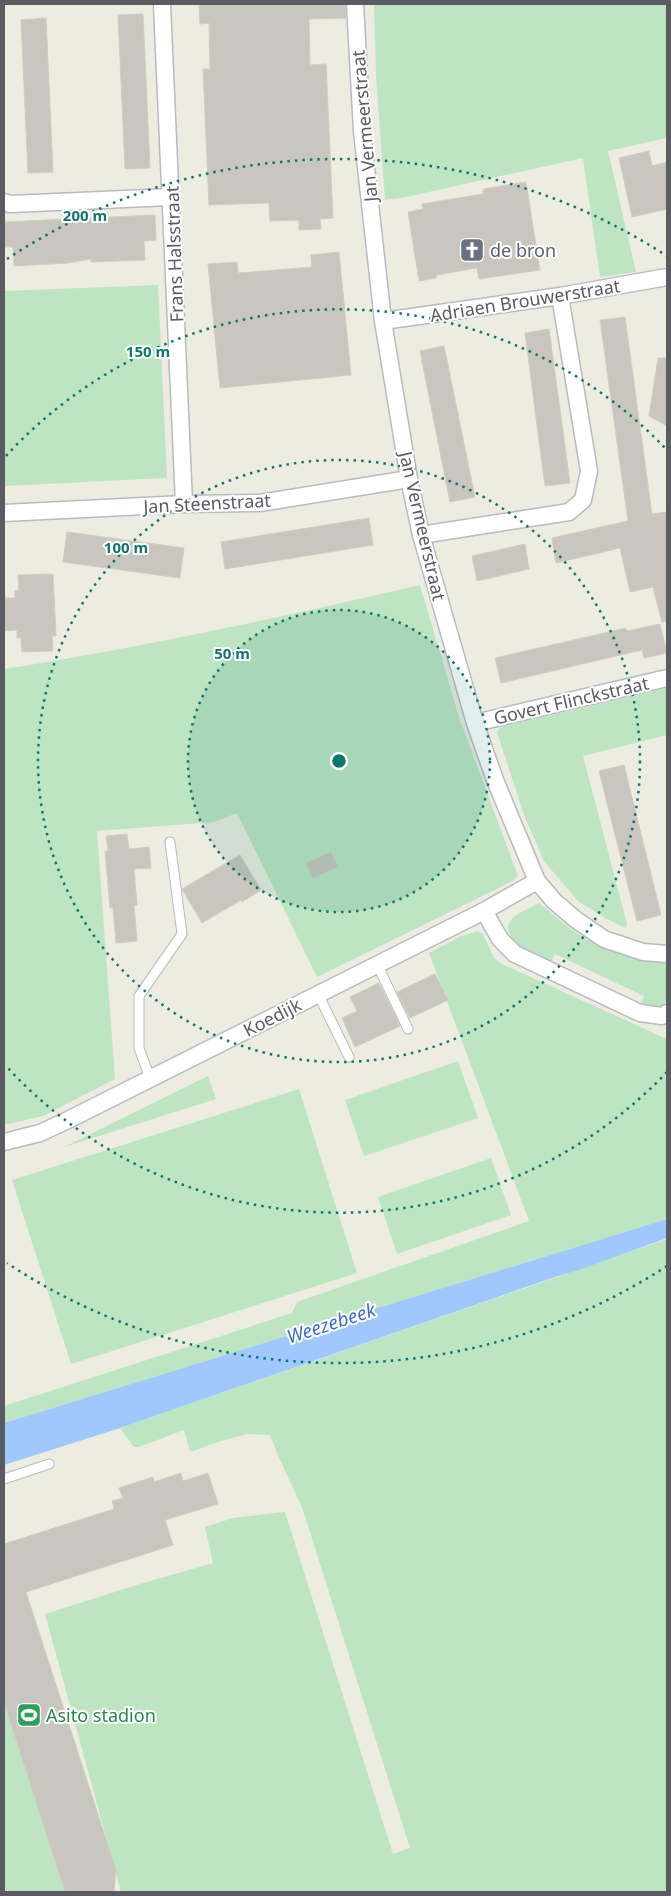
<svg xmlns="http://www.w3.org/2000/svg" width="671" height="1896" font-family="'Noto Sans',sans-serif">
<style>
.green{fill:#bde5c2}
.water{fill:#9fc8ff}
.building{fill:#c8c6be;stroke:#d2cebf}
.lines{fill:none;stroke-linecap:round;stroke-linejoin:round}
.lane-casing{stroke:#b9bac0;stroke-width:11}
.street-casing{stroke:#b9bac0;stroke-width:19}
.lane{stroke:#fff;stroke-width:9}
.street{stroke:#fff;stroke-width:16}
.ring{fill:none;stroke:#0f766e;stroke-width:2.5;stroke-dasharray:2.5 5}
.labels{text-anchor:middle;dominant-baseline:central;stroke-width:4;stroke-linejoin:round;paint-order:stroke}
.street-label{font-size:18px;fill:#5a5c62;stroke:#fff}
.worship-label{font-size:18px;fill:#5b616d;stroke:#fff;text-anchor:start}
.leisure-label{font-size:18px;fill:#27864d;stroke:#fff;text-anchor:start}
.water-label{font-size:19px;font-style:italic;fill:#406ec4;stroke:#fff}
.centre{fill:#0f766e;stroke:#fff;stroke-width:2.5}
.ring-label{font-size:15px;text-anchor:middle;font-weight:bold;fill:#0f766e;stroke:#fff;stroke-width:4;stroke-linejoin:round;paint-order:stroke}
</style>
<rect width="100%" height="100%" fill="#edece1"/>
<g class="green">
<path d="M 374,4 L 667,4 L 667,138 L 608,151 L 636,272 L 600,277 L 583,158 L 406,197 L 385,200 L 376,75 Z"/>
<path d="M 158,285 L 167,478 L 4,486 L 4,291 Z"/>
<path d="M 420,585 L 459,717 L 518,876 L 513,881 L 317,977 L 237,813 L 214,822 L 97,831 L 115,1079 L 43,1116 L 4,1125 L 4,669 C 144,647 282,617 420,585 Z"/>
<path d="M 667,688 L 667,735 L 583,756 L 627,924 L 626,928 L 607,919 L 578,901 L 544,861 L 524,815 L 497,732 L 500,727 Z"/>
<path d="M 539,903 C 550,911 559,921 570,928 C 598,949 631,960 665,962 L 667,964 L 667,1006 L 663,1010 L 639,1010 L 644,996 L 555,954 L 548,967 C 537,959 496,936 512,919 C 518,912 531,908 539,903 Z"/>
<path d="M 478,931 L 483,934 L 494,958 L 504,965 L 667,1039 L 667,1219 L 4,1423 L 4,1406 L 292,1313 L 297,1302 L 529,1221 L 429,953 L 461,936 Z"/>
<path d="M 458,1061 L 478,1118 L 364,1156 L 345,1100 Z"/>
<path d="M 208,1076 L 216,1099 L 64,1147 Z"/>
<path d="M 299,1089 L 357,1273 L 71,1364 L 12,1180 Z"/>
<path d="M 491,1158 L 511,1215 L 397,1254 L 378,1197 Z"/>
<path d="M 667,1239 L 667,1892 L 121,1892 L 45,1614 L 140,1584 L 213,1563 L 205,1527 L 233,1518 L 285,1512 L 393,1854 L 410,1848 L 302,1507 L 280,1460 L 270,1435 L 247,1434 L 218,1442 L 190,1452 L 184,1430 L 139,1447 L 134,1447 L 120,1428 Z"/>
<path d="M 4,1558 L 105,1872 L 103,1892 L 4,1892 Z"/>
</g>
<path class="water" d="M 667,1219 L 667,1238 L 579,1270 L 558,1276 L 120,1428 L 4,1465 L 4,1423 Z"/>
<g class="building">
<path d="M 199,4 L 345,4 L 346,18 L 309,19 L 310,65 L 326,64 L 333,218 L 320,219 L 321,229 L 299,230 L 299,220 L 270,221 L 269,203 L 209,205 L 203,69 L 210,69 L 209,23 L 200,24 Z"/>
<path d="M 143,14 L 150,168 L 125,169 L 118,15 Z"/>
<path d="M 46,18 L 53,172 L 28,173 L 21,20 Z"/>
<path d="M 649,151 L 652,166 L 667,162 L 667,209 L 632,217 L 619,158 Z"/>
<path d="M 526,182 L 540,270 L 479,279 L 477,268 L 436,275 L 436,278 L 419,281 L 408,212 L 423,209 L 422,204 L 483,194 L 483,189 Z"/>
<path d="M 155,215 L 156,240 L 144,241 L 145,260 L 91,262 L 91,259 L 68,263 L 14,266 L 13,247 L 4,247 L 4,222 Z"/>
<path d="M 339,252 L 351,375 L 220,388 L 208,264 L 237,262 L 238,273 L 312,267 L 311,255 Z"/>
<path d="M 625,317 L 652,514 L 667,512 L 667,621 L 662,622 L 653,587 L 630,592 L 620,548 L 556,563 L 552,538 L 628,521 L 600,320 Z"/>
<path d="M 549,329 L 570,483 L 545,486 L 525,333 Z"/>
<path d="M 444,346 L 475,497 L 450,502 L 420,351 Z"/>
<path d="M 658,358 L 667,358 L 667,426 L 649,416 Z"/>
<path d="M 369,518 L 373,545 L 225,569 L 221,542 Z"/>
<path d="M 67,532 L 184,548 L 180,578 L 63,562 Z"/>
<path d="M 525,544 L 529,569 L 477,581 L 472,556 Z"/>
<path d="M 53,574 L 56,636 L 52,636 L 53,651 L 22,652 L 21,638 L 17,638 L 17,630 L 4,631 L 4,598 L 15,598 L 15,591 L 19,590 L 18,575 Z"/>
<path d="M 660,624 L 667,653 L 644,658 L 642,650 L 501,683 L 495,658 L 626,628 L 627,631 Z"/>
<path d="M 624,765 L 661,915 L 637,921 L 599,771 Z"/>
<path d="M 127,834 L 129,849 L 149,847 L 151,868 L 134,869 L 137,905 L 134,905 L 137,941 L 116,943 L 113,908 L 110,908 L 105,851 L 108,851 L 106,836 Z"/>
<path d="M 331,852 L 338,867 L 313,878 L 306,863 Z"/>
<path d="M 240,855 L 261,890 L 242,902 L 241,900 L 202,923 L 182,889 Z"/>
<path d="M 435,974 L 448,1000 L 410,1018 L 397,992 Z"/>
<path d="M 379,983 L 400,1026 L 355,1047 L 342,1018 L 357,1011 L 350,997 Z"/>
<path d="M 181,1473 L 183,1481 L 208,1473 L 218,1504 L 165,1520 L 173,1545 L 26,1592 L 116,1870 L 114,1892 L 65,1892 L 4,1702 L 4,1544 L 114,1509 L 112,1501 L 123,1498 L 119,1488 L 153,1477 L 154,1482 Z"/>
</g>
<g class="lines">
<defs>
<g id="lane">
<path d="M 377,964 L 408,1029"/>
<path d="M 318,994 L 349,1057"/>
<path d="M 150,1078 L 139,1048 L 139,996 L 182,934 L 170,842"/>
<path d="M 4,1479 L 49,1464"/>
</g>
<g id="street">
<path d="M 162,4 L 184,504"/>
<path d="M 355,4 L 362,131 L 383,321 L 409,479 L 421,535 L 475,723 L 495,780 L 537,881 L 554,901 L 575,919 L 604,939 L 643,952 L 667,954"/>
<path d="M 4,202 L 10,204 L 171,197"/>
<path d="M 383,321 L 560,296 L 667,277"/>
<path d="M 4,513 L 184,504 L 260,503 L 409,479"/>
<path d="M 421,535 L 569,512 L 583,500 L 589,471 L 560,296"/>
<path d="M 475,723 L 667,678"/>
<path d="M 484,911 L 500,939 L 515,954 L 640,1013 L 662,1016 L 667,1013"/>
<path d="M 4,1142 L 40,1133 L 68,1120 L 484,911 L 537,881"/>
</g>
</defs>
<use href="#lane" class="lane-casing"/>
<use href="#street" class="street-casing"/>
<use href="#lane" class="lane"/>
<use href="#street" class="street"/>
</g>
<circle cx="339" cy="761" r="151" fill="#0f766e" fill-opacity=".12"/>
<g class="ring">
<circle cx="339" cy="761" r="151"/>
<circle cx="339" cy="761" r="301"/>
<path d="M667 1072A452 452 0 0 1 6 1066M6 456A452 452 0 0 1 667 450"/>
<path d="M667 1266A602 602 0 0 1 7 1263M7 259A602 602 0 0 1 667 256"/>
</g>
<defs>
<symbol id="church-square" viewBox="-11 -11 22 22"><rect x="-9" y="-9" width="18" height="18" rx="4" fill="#6b7280" stroke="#fff"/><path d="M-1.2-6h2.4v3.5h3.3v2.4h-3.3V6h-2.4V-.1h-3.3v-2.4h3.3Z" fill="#fff"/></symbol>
<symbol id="stadium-square" viewBox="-11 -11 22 22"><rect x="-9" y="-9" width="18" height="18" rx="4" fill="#2e9e5b" stroke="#fff"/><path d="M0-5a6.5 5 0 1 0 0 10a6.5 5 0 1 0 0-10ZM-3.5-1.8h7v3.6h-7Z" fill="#fff"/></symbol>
</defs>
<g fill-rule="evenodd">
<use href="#church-square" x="458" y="236" width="28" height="28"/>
<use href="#stadium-square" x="15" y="1701" width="28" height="28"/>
</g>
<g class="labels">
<g class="street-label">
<text transform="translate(364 126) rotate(-95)">Jan Vermeerstraat</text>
<text transform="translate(174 254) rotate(-92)">Frans Halsstraat</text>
<text transform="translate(525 300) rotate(-9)">Adriaen Brouwerstraat</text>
<text transform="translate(207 503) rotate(-3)">Jan Steenstraat</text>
<text transform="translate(423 526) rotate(77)">Jan Vermeerstraat</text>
<text transform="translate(571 700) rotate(-13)">Govert Flinckstraat</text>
<text transform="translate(272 1017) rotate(-27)">Koedijk</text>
</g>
<g class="worship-label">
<text x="490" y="250">de bron</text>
</g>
<g class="leisure-label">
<text x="46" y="1715">Asito stadion</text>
</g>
<g class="water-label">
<text transform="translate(331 1323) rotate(-18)">Weezebeek</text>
</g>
</g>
<circle cx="339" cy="761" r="8" class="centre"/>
<g class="ring-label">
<text x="85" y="221">200 m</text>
<text x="148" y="357">150 m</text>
<text x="126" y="553">100 m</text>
<text x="232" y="659">50 m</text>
</g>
<rect width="671" height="1896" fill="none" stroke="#5a5c62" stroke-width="10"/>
</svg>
